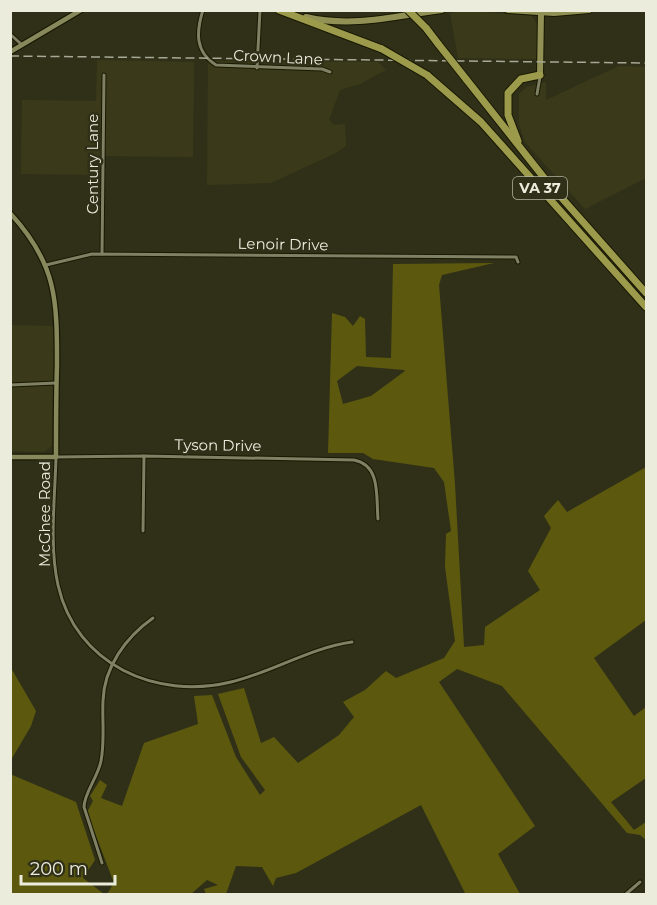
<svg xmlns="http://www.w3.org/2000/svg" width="657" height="905" font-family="Montserrat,sans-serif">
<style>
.built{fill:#3a3a1a}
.forest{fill:#5c590e;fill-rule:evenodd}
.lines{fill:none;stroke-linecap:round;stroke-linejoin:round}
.street-casing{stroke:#191802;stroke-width:5}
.secondary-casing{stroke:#191802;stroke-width:7}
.primary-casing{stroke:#191802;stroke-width:8}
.highway-casing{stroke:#191802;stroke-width:9}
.street{stroke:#808065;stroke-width:3}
.secondary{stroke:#88885d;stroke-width:4.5}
.primary{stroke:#919055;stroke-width:6}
.highway{stroke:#9c9a4b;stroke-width:7}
.rail{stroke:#a8a896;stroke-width:1.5;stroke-dasharray:9 4.5;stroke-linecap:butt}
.highway-bridge-casing{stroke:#191802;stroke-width:9;stroke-linecap:butt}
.highway-bridge{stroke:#9c9a4b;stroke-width:7}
.labels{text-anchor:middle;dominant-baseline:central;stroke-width:5;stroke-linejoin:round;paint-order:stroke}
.shield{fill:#303018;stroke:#b4b4a2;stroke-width:1.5}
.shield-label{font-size:14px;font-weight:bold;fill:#ececdd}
.street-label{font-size:15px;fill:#ececdd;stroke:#303018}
</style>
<rect width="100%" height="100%" fill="#303018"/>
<g class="built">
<path d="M 469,11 L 532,16 L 538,26 L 537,59 L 458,58 L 450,13 Z"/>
<path d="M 97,60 L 194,62 L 193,157 L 96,156 L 95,175 L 21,174 L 22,100 L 96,101 Z"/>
<path d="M 208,61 L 378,62 L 386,70 L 360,84 L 340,90 L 329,120 L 334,125 L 345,124 L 346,146 L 336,153 L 271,183 L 207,185 Z"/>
<path d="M 619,66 L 646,67 L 646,178 L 585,209 L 525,142 L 519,124 L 519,94 L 527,87 L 546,82 L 546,100 Z"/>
<path d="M 10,325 L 55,326 L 52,446 L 44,452 L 11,451 Z"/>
</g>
<g class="forest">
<path d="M 494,263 L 442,275 L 439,285 L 455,484 L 464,647 L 484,645 L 485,627 L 540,590 L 528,571 L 551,528 L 544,516 L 558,500 L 567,512 L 646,467 L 646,620 L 594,658 L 634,716 L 646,707 L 646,778 L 611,802 L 634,830 L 646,822 L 646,840 L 640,835 L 627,833 L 502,686 L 457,669 L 439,682 L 535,826 L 498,854 L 520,894 L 463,894 L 465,893 L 421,805 L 296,873 L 276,878 L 273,886 L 262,867 L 236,866 L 226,894 L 206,894 L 204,889 L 218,885 L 207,880 L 191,894 L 107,894 L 114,883 L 87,812 L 93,801 L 90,796 L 100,780 L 107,785 L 101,798 L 122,806 L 144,743 L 198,724 L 194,696 L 212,695 L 236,757 L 260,795 L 265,790 L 241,757 L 218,694 L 244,688 L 261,743 L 274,737 L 298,763 L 339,735 L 354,717 L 343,702 L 365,690 L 386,671 L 396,678 L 444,658 L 455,641 L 445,567 L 446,534 L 451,531 L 444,482 L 434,468 L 373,459 L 363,453 L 328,453 L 332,313 L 345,317 L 353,326 L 360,316 L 365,319 L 366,357 L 391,358 L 393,264 ZM 357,366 L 404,370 L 405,371 L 371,396 L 343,404 L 337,381 Z"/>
<path d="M 11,668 L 36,711 L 31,726 L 11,760 Z"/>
<path d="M 10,774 L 76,802 L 95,860 L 83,878 L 104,894 L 11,894 Z"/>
</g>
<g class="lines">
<defs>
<g id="street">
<path d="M 203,10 C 196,32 195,52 216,65 L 322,69 L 330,72"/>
<path d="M 10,34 L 21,44"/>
<path d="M 257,68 L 260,10"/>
<path d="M 537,94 L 540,77"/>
<path d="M 102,254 L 104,75"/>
<path d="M 46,265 L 92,254 L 516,257 L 518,262"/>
<path d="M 10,385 L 56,383"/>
<path d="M 143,531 L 144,456"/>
<path d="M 352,642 C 309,648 273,672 231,682 C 156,700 76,665 58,585 C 49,545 55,498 56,457 L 144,456 L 354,460 C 381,465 376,497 378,519"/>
<path d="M 102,863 L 84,807 C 84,793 98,777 101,761 C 105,740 102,721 103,701 C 104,667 126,637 153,618"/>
<path d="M 626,894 L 640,882"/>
</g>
<g id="secondary">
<path d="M 10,52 L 81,10"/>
<path d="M 10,213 C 57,264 57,300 57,365 C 56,396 56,427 56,457 L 10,457"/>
</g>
<g id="primary">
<path d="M 508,10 L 554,13 L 589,10"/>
<path d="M 306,17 C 353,28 395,16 442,10"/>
<path d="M 540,75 L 541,13"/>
</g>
<g id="highway">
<path d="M 279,10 L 382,49"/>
<path d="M 426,28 L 439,45"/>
<path d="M 427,75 L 481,122 L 646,307"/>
<path d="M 466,79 L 545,179 L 646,293"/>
<path d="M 518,141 L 508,115 L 508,93 L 521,79 L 540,75"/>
</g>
</defs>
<use href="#street" class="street-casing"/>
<use href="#secondary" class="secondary-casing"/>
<use href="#primary" class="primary-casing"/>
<use href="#highway" class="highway-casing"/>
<use href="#street" class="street"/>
<use href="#secondary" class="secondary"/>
<use href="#primary" class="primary"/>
<use href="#highway" class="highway"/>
<path class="rail" d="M 10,56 L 646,63"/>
<defs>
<g id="highway-bridge">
<path d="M 408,10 L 426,28"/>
<path d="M 439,45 L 466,79"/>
<path d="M 382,49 L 427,75"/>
</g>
</defs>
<use href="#highway-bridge" class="highway-bridge-casing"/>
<use href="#highway-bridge" class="highway-bridge"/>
</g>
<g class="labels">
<rect class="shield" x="513" y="177" width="54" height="22" rx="4.5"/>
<g class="shield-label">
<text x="540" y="188">VA 37</text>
</g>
<g class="street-label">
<text transform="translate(278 57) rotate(3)">Crown Lane</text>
<text transform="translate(92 164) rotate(-90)">Century Lane</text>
<text transform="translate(283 244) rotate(1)">Lenoir Drive</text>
<text transform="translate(218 445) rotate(1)">Tyson Drive</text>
<text transform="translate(44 514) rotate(-90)">McGhee Road</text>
</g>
</g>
<rect width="657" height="905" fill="none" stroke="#ececdd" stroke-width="24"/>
<path d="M21 875v9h94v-9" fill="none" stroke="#ececdd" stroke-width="3"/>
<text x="30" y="875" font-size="18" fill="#ececdd" stroke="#303018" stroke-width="4.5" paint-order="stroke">200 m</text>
</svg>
